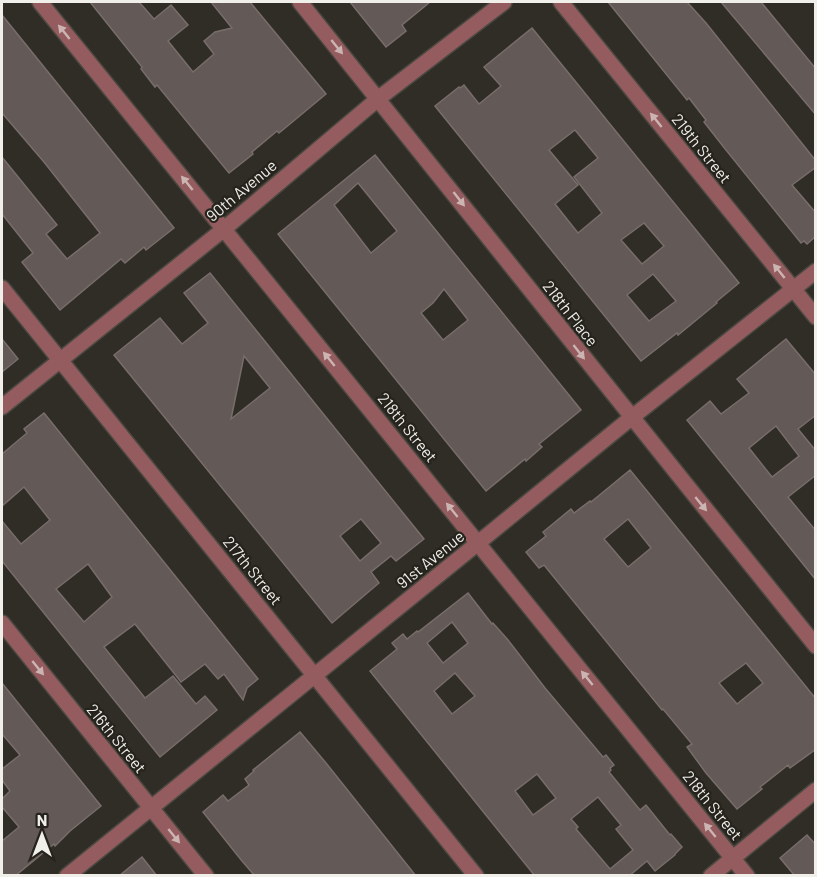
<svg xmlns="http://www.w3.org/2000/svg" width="817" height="877" font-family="Barlow,sans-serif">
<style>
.building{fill:#635957;stroke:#786d6b;stroke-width:1.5;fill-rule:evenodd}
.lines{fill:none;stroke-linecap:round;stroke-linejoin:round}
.minor-casing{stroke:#4a4841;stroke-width:18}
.minor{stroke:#945c5e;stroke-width:15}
.oneway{fill:#cbb4b2}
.labels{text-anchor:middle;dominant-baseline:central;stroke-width:4.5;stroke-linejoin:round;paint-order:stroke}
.street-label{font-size:16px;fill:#f0efea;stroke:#25231c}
</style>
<rect width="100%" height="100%" fill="#2f2d25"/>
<g class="building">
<path d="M 90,2 L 139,2 L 154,19 L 171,5 L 188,25 L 168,41 L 193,72 L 214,54 L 204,41 L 215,32 L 232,28 L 211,2 L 250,2 L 326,94 L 279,133 L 277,131 L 252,152 L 253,154 L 229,173 L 157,85 L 155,87 L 141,69 L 142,67 Z"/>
<path d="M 350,2 L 430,2 L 402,25 L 406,31 L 386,47 Z"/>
<path d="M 608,2 L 687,2 L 706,23 L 816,161 L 816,167 L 792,185 L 816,213 L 816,236 L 807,244 L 804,241 L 801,243 L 726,150 L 704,122 L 706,120 L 689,98 L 687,100 Z"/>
<path d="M 721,2 L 761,2 L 816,69 L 816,115 Z"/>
<path d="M 2,15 L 174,228 L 146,250 L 144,247 L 125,263 L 121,259 L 60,310 L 22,262 L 33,253 L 2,214 L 2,157 L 57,225 L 46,234 L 67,259 L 100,233 L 44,162 L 2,113 Z"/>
<path d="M 532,28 L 739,283 L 716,302 L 717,303 L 678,335 L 677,333 L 641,361 L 435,106 L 459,87 L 460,88 L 464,85 L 479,104 L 501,86 L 484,67 ZM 575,130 L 598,158 L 574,177 L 602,213 L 578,233 L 555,204 L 578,185 L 549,150 ZM 644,223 L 664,246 L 642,264 L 621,240 ZM 653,274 L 676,301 L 649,321 L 627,295 Z"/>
<path d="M 375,155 L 581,410 L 539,444 L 542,447 L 526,461 L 525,459 L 486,491 L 278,234 ZM 358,183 L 397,231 L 371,253 L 334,205 ZM 444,289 L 468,320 L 443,340 L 421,313 L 433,303 Z"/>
<path d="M 210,273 L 424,539 L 396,561 L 391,556 L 371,572 L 379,583 L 332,623 L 114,355 L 160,318 L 182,344 L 208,323 L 184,293 ZM 244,356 L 270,388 L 231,419 ZM 361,519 L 381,543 L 360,561 L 340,536 Z"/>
<path d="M 2,339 L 18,359 L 2,372 Z"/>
<path d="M 786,339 L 816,375 L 816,415 L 798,429 L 816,451 L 816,475 L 788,497 L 816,531 L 816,580 L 687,420 L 710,401 L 721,414 L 749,393 L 737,379 ZM 776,426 L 799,456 L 772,477 L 749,448 Z"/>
<path d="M 44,413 L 258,679 L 247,688 L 243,700 L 224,674 L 218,679 L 205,664 L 181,682 L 135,624 L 104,647 L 145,698 L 173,676 L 196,704 L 205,696 L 217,710 L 160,757 L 2,561 L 2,521 L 21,544 L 50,520 L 24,487 L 2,506 L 2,454 L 27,433 L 24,429 ZM 88,564 L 112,597 L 84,622 L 56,589 Z"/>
<path d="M 630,470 L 816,699 L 816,749 L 790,768 L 788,765 L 760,787 L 762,789 L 737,809 L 706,773 L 687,747 L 692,744 L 663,709 L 662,710 L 544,565 L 539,568 L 526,552 L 546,536 L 543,532 L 571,509 L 574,513 L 590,501 L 591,502 ZM 628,519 L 651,548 L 628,567 L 604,539 ZM 746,663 L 763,683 L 737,704 L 719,683 Z"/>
<path d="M 468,593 L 492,624 L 493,623 L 508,640 L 545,688 L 603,757 L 606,755 L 614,765 L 610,768 L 611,770 L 609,772 L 640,810 L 646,805 L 670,835 L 671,834 L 682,847 L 675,854 L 675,855 L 655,871 L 647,861 L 629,876 L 535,876 L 370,671 L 397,649 L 392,643 L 403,634 L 407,639 L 417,631 L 418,632 ZM 452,622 L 468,643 L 443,663 L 427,643 ZM 455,673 L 475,696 L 452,714 L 434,691 ZM 537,774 L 556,798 L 533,815 L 515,791 ZM 598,797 L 621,825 L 616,829 L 633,850 L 610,869 L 576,829 L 578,827 L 571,819 Z"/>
<path d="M 2,683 L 101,806 L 70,831 L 55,846 L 54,844 L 15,876 L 2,876 L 2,841 L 19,827 L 2,807 L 2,799 L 10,791 L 2,780 L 2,769 L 20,755 L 2,734 Z"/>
<path d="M 300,732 L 326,763 L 416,876 L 255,876 L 242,861 L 203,812 L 223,795 L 228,801 L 249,785 L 245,779 L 254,771 L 253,770 Z"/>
<path d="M 807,835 L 816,845 L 816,876 L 795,876 L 780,858 Z"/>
<path d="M 142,857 L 157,876 L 119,876 Z"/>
</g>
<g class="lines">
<defs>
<g id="minor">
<path d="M 40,2 L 747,876"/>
<path d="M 300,2 C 472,216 643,432 816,646"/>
<path d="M 561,2 L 816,317"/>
<path d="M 2,288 L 476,876"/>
<path d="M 2,407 L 224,229 L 379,98 L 504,2"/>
<path d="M 2,623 L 206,876"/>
<path d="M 67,876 L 478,543 L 631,418 L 816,271"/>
<path d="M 711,876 L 816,790"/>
</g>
</defs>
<use href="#minor" class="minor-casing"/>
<use href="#minor" class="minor"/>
</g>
<defs><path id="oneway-solid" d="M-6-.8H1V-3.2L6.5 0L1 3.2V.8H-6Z" transform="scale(1.5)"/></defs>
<g class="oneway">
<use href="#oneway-solid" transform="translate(64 32) rotate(-129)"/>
<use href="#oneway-solid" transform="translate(337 47) rotate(51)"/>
<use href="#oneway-solid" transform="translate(656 120) rotate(-129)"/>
<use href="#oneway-solid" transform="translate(187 183) rotate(-129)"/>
<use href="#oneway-solid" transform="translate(459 199) rotate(52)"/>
<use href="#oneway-solid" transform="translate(779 271) rotate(-129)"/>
<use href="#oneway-solid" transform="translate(579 352) rotate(52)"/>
<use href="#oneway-solid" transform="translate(329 359) rotate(-129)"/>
<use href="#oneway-solid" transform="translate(701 504) rotate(51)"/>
<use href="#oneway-solid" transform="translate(452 510) rotate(-129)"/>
<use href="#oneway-solid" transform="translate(38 668) rotate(51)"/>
<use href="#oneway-solid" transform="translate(587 678) rotate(-129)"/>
<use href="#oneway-solid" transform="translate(710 830) rotate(-129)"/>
<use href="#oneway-solid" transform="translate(174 836) rotate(51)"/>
</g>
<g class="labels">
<g class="street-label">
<text transform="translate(702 148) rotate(51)">219th Street</text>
<text transform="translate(241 190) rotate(-40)">90th Avenue</text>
<text transform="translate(571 313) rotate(52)">218th Place</text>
<text transform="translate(408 427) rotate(51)">218th Street</text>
<text transform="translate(430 559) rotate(-39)">91st Avenue</text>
<text transform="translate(253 570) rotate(51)">217th Street</text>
<text transform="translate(117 738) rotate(51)">216th Street</text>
<text transform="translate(713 805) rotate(51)">218th Street</text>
</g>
</g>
<rect width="817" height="877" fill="none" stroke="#f0efea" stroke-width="6"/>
<g transform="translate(42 835)" stroke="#25231c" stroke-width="4.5" paint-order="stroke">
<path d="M0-4.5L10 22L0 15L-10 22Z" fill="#f0efea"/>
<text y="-9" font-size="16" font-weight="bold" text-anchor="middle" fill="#f0efea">N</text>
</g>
</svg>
